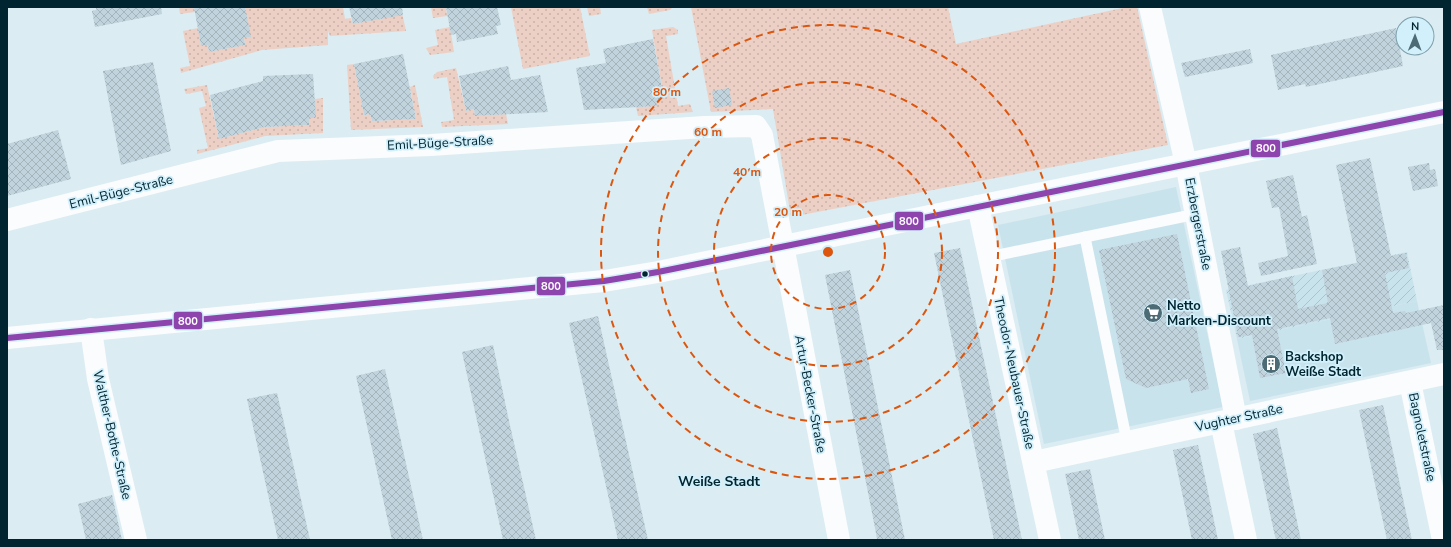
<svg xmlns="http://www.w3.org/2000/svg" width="1451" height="547" font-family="'Nunito Sans',sans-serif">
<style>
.built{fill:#c9e3ed}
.industrial{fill:url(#industrial-furrows)}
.grass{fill:url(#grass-dots)}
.building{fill:url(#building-cross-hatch)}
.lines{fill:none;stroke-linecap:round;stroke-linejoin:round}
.lane{stroke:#fafcfd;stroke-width:11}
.street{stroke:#fafcfd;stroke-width:22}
.secondary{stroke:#fafcfd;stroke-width:22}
.bus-1-casing{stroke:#d1f0fc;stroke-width:9}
.bus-1{stroke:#8e44ad;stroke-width:6}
.ring{fill:none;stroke:#dc560e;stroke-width:2;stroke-dasharray:7 5}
.bus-dot{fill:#002530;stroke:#d1f0fc;stroke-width:1.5}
.labels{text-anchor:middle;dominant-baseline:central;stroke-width:3.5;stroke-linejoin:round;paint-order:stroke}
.street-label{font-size:13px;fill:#002530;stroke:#d1f0fc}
.poi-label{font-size:13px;font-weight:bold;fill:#002530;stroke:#d1f0fc;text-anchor:start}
.neighbourhood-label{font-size:14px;font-weight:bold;fill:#002530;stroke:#d1f0fc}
.centre{fill:#dc560e;stroke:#d1f0fc;stroke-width:2}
.ring-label{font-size:12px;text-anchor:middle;font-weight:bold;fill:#dc560e;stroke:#d1f0fc;stroke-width:3.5;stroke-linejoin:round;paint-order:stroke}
.line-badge{stroke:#d1f0fc;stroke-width:1.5}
.badge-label{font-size:11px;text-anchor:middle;font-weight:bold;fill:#fff}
</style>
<defs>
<pattern id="industrial-furrows" width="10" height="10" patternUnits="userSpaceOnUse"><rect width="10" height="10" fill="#c9e3ed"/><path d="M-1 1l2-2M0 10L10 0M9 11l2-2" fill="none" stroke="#abc3cc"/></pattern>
<pattern id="grass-dots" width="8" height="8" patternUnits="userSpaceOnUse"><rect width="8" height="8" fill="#ecd0c5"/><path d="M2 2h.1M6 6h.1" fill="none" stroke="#c9b2aa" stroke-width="1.8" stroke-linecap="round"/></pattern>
<pattern id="building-cross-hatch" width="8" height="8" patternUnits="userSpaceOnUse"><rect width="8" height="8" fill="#c1d3dd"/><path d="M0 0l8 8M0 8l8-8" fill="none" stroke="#a4b5be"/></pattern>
</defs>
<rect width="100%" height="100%" fill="#dbecf2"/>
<g class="built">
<path d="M 1176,187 L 1223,407 L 1044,444 L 998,225 Z"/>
<path d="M 1417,301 L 1431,363 L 1250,401 L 1237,339 Z"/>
</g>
<path class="industrial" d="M 1407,252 L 1417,301 L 1237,339 L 1226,290 Z"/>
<g class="grass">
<path d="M 179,7 L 194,7 L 195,12 L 180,14 Z"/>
<path d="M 245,7 L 343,7 L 345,19 L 351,18 L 353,24 L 389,17 L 401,8 L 406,31 L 330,36 L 328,31 L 328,45 L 262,50 L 181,73 L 180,68 L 190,66 L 183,31 L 198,28 L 201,46 L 208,45 L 209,52 L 245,45 L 244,38 L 250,37 Z"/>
<path d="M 431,7 L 446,7 L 447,16 L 433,18 Z"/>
<path d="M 511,7 L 580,7 L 590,56 L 523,69 Z"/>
<path d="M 587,7 L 600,7 L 601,14 L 589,16 Z"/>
<path d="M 647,7 L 673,7 L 670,10 L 649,14 Z"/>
<path d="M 691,7 L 948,7 L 956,44 L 1127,7 L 1137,7 L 1168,145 L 791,217 L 773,109 L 711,112 Z"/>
<path d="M 450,27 L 454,52 L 430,55 L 426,48 L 438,45 L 435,30 Z"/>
<path d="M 673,27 L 678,30 L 678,34 L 666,36 L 678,106 L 690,104 L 693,112 L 638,116 L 636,107 L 657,106 L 656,101 L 664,99 L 652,30 Z"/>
<path d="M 354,64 L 364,115 L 370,114 L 372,121 L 416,119 L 410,87 L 415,85 L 423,127 L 351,130 L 347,65 Z"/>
<path d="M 456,68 L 466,111 L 474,109 L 475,116 L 506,114 L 508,124 L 442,127 L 441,122 L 454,120 L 447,77 L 434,79 L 433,76 L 437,72 Z"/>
<path d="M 207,85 L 219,139 L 265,127 L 309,125 L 309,118 L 315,99 L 323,98 L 323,133 L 265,136 L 197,154 L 197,150 L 208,148 L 199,108 L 206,106 L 202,91 L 186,94 L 184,89 Z"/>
</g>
<g class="building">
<path d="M 96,7 L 161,7 L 162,14 L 95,27 L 92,11 L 96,10 Z"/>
<path d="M 194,7 L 245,7 L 251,37 L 244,38 L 245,45 L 209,52 L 208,45 L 201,46 Z"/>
<path d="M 349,7 L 402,7 L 403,15 L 353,24 Z"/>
<path d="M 446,7 L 497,7 L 501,25 L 496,26 L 498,34 L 457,42 L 456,34 L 451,35 Z"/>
<path d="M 1396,28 L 1403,66 L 1306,87 L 1305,84 L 1278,90 L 1271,55 Z"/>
<path d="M 653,39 L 664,99 L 656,101 L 657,106 L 584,110 L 576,68 L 606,63 L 603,49 Z"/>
<path d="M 1250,49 L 1253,63 L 1185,77 L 1181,63 Z"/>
<path d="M 403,54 L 416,119 L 372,121 L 370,114 L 364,115 L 354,64 Z"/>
<path d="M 153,62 L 171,151 L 121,165 L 103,71 Z"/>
<path d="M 508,66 L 511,80 L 540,75 L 548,112 L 475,116 L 474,109 L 466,111 L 459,76 Z"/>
<path d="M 313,74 L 316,118 L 309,118 L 309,125 L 265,127 L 219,139 L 210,95 L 263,81 L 263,76 Z"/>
<path d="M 729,88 L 732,105 L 715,108 L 712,91 Z"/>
<path d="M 58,130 L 71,179 L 7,196 L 7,144 Z"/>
<path d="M 1370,158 L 1391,256 L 1406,253 L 1409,268 L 1385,273 L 1393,313 L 1405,311 L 1406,313 L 1444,305 L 1444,350 L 1437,350 L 1431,323 L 1335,344 L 1330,318 L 1277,329 L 1286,373 L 1260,378 L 1252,335 L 1238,337 L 1221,251 L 1240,247 L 1248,286 L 1292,276 L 1298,309 L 1328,303 L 1322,270 L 1357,263 L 1336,165 Z"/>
<path d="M 1429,163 L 1430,170 L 1435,169 L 1438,186 L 1413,191 L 1408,167 Z"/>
<path d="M 1293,175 L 1302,217 L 1307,215 L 1317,264 L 1261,276 L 1258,263 L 1288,256 L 1279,207 L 1272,208 L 1266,181 Z"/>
<path d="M 1177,234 L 1209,389 L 1191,393 L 1188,379 L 1146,388 L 1126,379 L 1099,250 Z"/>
<path d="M 960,248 L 1000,435 L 1022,540 L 994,540 L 934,253 Z"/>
<path d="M 850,270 L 905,540 L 877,540 L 876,533 L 825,275 Z"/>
<path d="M 598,316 L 648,540 L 618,540 L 600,459 L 569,323 Z"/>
<path d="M 493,345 L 509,421 L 536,540 L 503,540 L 462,352 Z"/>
<path d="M 385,369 L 423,540 L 392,540 L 387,517 L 356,376 Z"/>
<path d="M 277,393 L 284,423 L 310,540 L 278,540 L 247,399 Z"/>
<path d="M 1383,405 L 1405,508 L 1412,540 L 1387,540 L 1359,410 Z"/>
<path d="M 1277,428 L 1301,540 L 1276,540 L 1274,532 L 1253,434 Z"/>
<path d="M 1198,445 L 1203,468 L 1218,540 L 1192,540 L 1173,450 Z"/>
<path d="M 1090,469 L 1105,540 L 1079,540 L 1069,492 L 1065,474 Z"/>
<path d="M 112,495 L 122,540 L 86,540 L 78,504 Z"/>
</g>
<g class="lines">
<g class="lane">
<path d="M 1085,237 L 1127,442"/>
<path d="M 989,257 L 1196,214"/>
</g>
<g class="street">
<path d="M 1150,7 L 1186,164 L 1236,419"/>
<path d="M 978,206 L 1050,540"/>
<path d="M 7,220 L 278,151 L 431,145 L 704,127 L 756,126 L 762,135 L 839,540"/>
<path d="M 91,329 L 98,379 L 136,540"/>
<path d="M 1410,382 L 1443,540"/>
<path d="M 1221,422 L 1246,540"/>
<path d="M 1034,462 L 1444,374"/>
</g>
<path class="secondary" d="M 7,338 L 604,281 L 658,272 L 978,206 L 1444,112"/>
<defs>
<path id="bus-1" d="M 7,338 L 604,281 L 658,272 L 1444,112"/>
</defs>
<use href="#bus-1" class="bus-1-casing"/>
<use href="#bus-1" class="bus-1"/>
</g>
<g class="ring">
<circle cx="828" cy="252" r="57"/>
<circle cx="828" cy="252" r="114"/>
<circle cx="828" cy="252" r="170"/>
<circle cx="828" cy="252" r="227"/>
</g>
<defs>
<symbol id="supermarket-disc" viewBox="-11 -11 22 22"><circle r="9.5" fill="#4d6b74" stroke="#d1f0fc"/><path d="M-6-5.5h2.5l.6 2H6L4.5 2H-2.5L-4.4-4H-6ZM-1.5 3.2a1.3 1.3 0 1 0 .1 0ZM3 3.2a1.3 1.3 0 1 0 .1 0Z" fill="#fff"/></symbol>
<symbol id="building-disc" viewBox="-11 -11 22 22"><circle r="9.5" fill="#4d6b74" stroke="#d1f0fc"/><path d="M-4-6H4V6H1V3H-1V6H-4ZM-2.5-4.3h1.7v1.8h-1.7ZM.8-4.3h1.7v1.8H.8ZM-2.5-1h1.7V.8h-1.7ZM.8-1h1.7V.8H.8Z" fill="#fff"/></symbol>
</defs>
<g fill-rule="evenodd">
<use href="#supermarket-disc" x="1142" y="302" width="22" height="22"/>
<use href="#building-disc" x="1260" y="353" width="22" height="22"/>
</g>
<circle class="bus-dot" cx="645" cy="274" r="3.5"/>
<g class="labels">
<g class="street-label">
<text transform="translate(440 143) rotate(-3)">Emil-Büge-Straße</text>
<text transform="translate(121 192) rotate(-14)">Emil-Büge-Straße</text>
<text transform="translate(1198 224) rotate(79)">Erzbergerstraße</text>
<text transform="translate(1014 373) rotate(78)">Theodor-Neubauer-Straße</text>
<text transform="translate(810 394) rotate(79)">Artur-Becker-Straße</text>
<text transform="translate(1239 418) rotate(-12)">Vughter Straße</text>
<text transform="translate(112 435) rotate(77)">Walther-Bothe-Straße</text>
<text transform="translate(1422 437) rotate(78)">Bagnoletstraße</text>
</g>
<g class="poi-label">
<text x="1167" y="306">Netto<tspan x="1167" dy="15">Marken-Discount</tspan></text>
<text x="1285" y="357">Backshop<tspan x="1285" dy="15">Weiße Stadt</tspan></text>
</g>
<g class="neighbourhood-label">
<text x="719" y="481">Weiße Stadt</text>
</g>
</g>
<circle cx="828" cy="252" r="6" class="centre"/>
<g class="ring-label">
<text x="667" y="96">80 m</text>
<text x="708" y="136">60 m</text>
<text x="747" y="176">40 m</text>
<text x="788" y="216">20 m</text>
</g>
<g class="line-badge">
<rect x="1250" y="139" width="31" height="19" rx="4" fill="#8e44ad"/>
<rect x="894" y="211" width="30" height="20" rx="4" fill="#8e44ad"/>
<rect x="536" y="276" width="30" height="20" rx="4" fill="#8e44ad"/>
<rect x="173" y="311" width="30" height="19" rx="4" fill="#8e44ad"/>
</g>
<g class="badge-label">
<text x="1266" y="152">800</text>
<text x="909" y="225">800</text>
<text x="551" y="290">800</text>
<text x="188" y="325">800</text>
</g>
<rect width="1451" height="547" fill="none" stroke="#002530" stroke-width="16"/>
<g transform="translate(1415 36) rotate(1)"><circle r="19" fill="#d1f0fc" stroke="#7d9faa"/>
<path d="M0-3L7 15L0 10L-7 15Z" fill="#4d6b74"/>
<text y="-6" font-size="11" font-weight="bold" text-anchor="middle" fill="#002530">N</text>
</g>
</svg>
